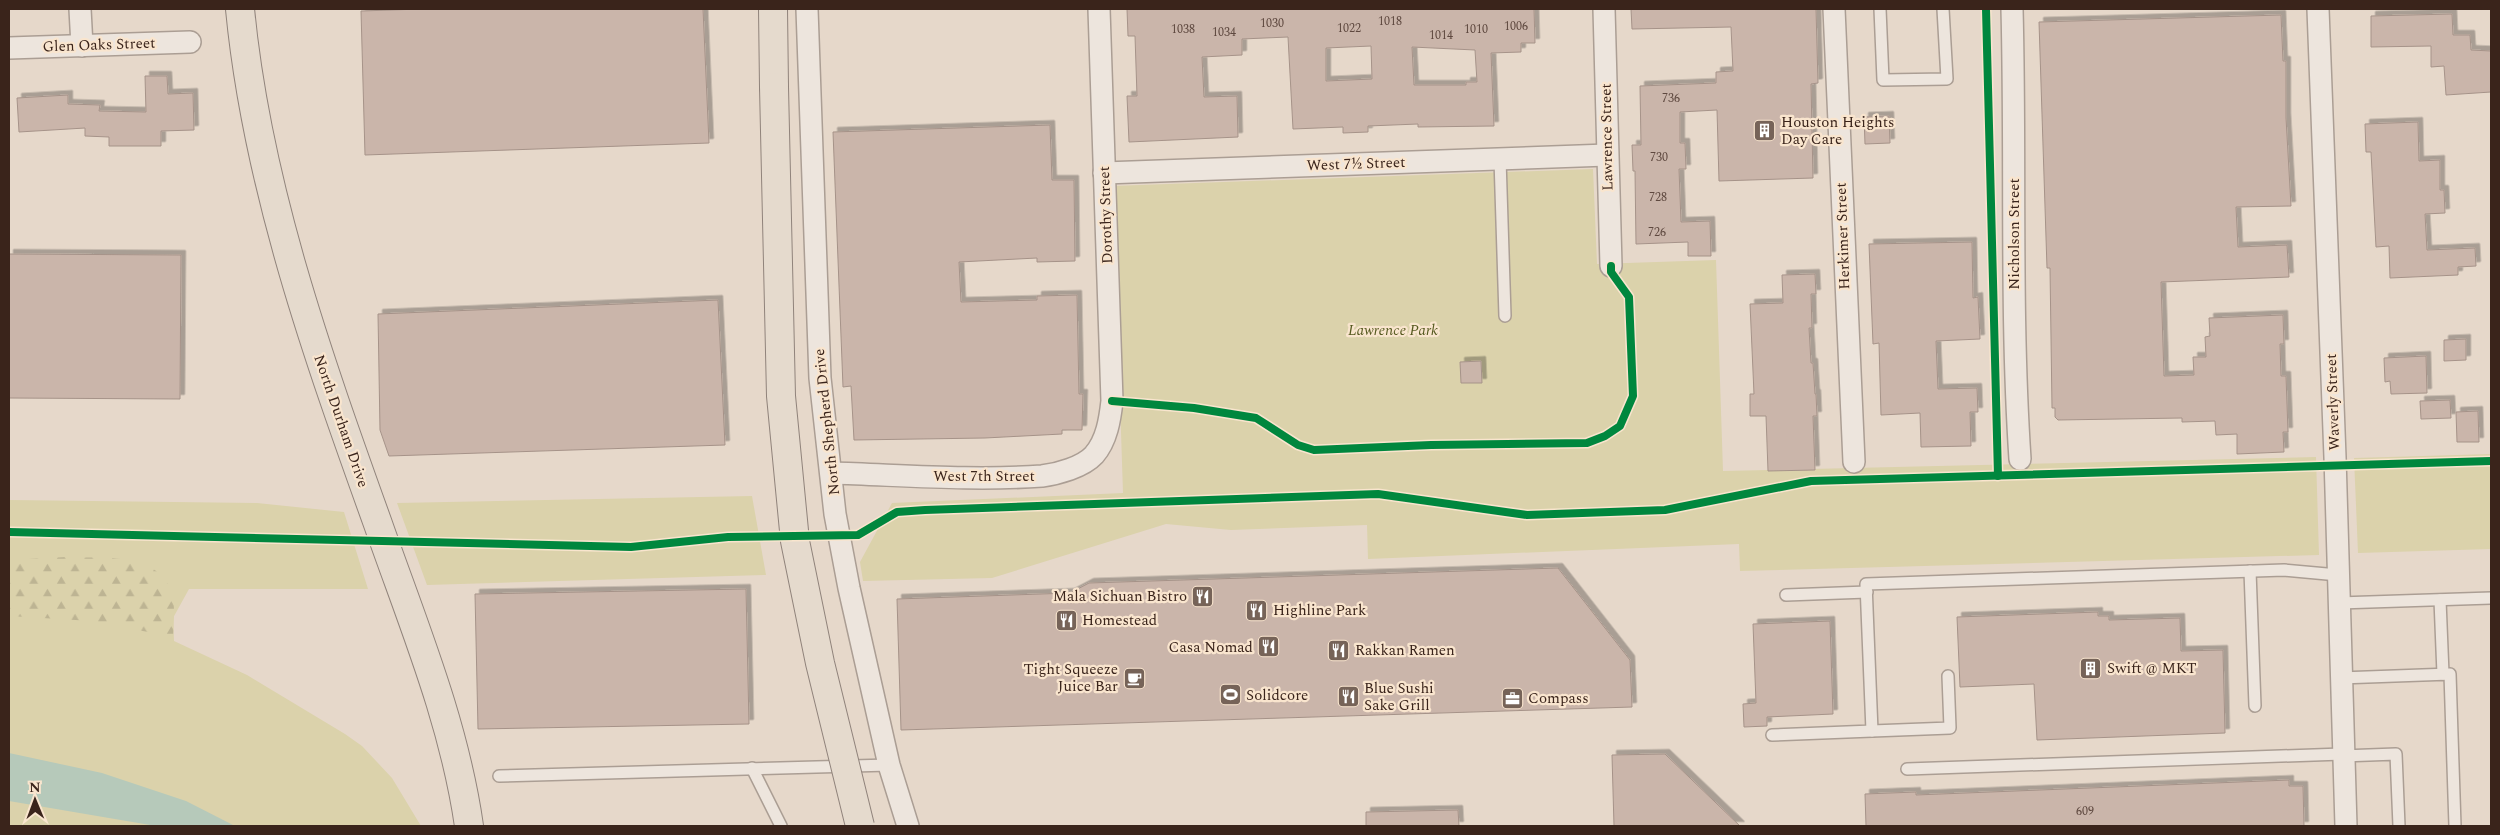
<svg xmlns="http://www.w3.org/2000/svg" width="2500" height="835" font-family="Spectral,serif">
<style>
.green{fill:#dbd2ab}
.forest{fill:url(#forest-firs)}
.water{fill:#b6c9ba}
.building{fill:#cab5aa;stroke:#a69389;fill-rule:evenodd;filter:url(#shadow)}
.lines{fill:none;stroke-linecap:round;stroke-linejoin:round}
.service-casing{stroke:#ab9e94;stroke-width:14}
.minor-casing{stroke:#ab9e94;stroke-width:24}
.primary-casing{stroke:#90837b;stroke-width:30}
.service{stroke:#ede5dd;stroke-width:11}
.minor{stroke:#ede5dd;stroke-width:21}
.primary{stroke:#e5dacd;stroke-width:28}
.primary-bridge-casing{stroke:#90837b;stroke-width:30;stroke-linecap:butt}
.primary-bridge{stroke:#e5dacd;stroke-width:28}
.cycleway-casing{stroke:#f9e5ce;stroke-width:11}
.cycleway{stroke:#00873e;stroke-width:8}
.labels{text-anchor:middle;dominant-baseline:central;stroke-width:4.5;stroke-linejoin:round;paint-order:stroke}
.number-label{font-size:12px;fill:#5e483f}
.street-label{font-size:15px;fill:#3a241b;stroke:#f9e5ce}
.poi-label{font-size:15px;fill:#3a241b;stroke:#f9e5ce;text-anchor:start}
.park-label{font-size:15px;font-style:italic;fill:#55591f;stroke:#f9e5ce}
</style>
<defs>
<pattern id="forest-firs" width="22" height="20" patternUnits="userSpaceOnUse" patternTransform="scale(1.25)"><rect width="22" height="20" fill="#dbd2ab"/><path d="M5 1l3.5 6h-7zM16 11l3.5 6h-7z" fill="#bdb493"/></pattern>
<filter id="shadow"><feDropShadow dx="4.5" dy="-4.5" stdDeviation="0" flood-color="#0004"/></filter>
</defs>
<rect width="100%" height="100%" fill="#e6d8ca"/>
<g class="green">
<path d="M 1593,169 L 1597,264 L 1716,260 L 1723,471 L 2316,457 L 2319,555 L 1740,571 L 1739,544 L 1368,559 L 1367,525 L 1231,530 L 1166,524 L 992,578 L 863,581 L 860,562 L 892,503 L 1123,493 L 1113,186 Z"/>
<path d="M 2491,454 L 2491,549 L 2358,553 L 2354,458 Z"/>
<path d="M 752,496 L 766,575 L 427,585 L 397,503 Z"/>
<path d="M 9,500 L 257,503 L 344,512 L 368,589 L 189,589 L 173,618 L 174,641 L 247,675 L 345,734 L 362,746 L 392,778 L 421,826 L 9,826 Z"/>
</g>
<path class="forest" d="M 67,557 C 102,559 161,551 172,595 C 176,609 173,626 173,641 L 148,632 L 92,621 L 9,616 L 9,560 Z"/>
<path class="water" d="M 9,753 L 102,773 L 186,801 L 235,826 L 156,826 L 9,801 Z"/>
<g class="building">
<path d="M 421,9 L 703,9 L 709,143 L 365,155 L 361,11 Z"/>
<path d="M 1127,9 L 1534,9 L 1535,43 L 1521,43 L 1521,52 L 1491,53 L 1494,126 L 1418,127 L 1418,124 L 1368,126 L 1368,132 L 1343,133 L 1343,127 L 1293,129 L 1288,37 L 1242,39 L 1242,55 L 1202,57 L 1204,97 L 1237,96 L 1238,137 L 1129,142 L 1127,96 L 1137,96 L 1135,36 L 1128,36 ZM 1371,46 L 1372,79 L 1326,81 L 1326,48 ZM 1412,47 L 1475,50 L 1477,82 L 1466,82 L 1466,85 L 1414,85 Z"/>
<path d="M 1631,9 L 1816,9 L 1818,83 L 1811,84 L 1813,178 L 1719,181 L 1717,110 L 1680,112 L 1680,143 L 1685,143 L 1686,169 L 1679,169 L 1681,222 L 1710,221 L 1711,256 L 1688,256 L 1688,242 L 1636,244 L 1635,171 L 1633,171 L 1632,145 L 1641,145 L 1640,86 L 1716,83 L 1716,72 L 1733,71 L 1731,27 L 1632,29 Z"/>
<path d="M 2452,14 L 2453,35 L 2470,35 L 2471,50 L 2491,51 L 2491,92 L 2446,95 L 2444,66 L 2431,67 L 2431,46 L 2371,47 L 2371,16 Z"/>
<path d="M 2281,15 L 2283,61 L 2286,61 L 2286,118 L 2291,206 L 2236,207 L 2238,247 L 2287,245 L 2289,277 L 2161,282 L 2164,376 L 2194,375 L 2193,357 L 2206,357 L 2205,337 L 2210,336 L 2209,318 L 2283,315 L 2284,344 L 2280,344 L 2281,376 L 2286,376 L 2288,432 L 2283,432 L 2284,452 L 2237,454 L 2237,434 L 2216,435 L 2215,421 L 2182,422 L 2182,418 L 2058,420 L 2055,417 L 2055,408 L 2052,408 L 2050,268 L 2047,268 L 2039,22 Z"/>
<path d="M 145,76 L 167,76 L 168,94 L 193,93 L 194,130 L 161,131 L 161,146 L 109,146 L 109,137 L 85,136 L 85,128 L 19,132 L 17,98 L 68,95 L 68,104 L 100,105 L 99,111 L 146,112 Z"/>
<path d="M 1889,116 L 1890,143 L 1865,144 L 1864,117 Z"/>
<path d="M 2418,122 L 2419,161 L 2440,160 L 2440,190 L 2444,190 L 2445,213 L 2425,214 L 2427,250 L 2475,248 L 2476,266 L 2458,267 L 2458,275 L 2390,278 L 2389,246 L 2376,247 L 2371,152 L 2366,152 L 2365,124 Z"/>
<path d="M 1050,125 L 1052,180 L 1074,180 L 1075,261 L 1037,262 L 1037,258 L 959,262 L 961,302 L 1037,300 L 1037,296 L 1077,295 L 1079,394 L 1083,394 L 1082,430 L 1062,430 L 1062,434 L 985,438 L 854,440 L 851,386 L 843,387 L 833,132 Z"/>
<path d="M 1972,242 L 1973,298 L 1978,297 L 1980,339 L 1936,341 L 1938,389 L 1977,388 L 1978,412 L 1970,412 L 1971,446 L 1921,447 L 1920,413 L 1881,415 L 1879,343 L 1873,344 L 1869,244 Z"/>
<path d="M 9,254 L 181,255 L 180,399 L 9,398 Z"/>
<path d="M 1815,274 L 1816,294 L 1811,294 L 1812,328 L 1809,328 L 1811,363 L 1813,363 L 1815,394 L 1816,394 L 1817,416 L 1813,416 L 1815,470 L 1768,471 L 1766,416 L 1750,416 L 1750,394 L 1754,394 L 1750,304 L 1783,303 L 1782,275 Z"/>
<path d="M 718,300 L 725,445 L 389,456 L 380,430 L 378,314 Z"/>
<path d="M 2466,339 L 2466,360 L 2444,361 L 2444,340 Z"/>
<path d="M 2426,356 L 2427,393 L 2391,394 L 2390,381 L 2385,382 L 2384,358 Z"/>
<path d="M 1481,361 L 1482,383 L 1461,383 L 1460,362 Z"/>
<path d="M 2450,400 L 2451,418 L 2421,419 L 2420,401 Z"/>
<path d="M 2478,411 L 2479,442 L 2457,442 L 2456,412 Z"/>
<path d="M 1558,568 L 1630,660 L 1632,707 L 901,730 L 897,599 L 1070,593 L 1089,583 Z"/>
<path d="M 746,589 L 749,724 L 478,729 L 475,594 Z"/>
<path d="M 2098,612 L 2098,616 L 2109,616 L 2109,620 L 2180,618 L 2181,651 L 2223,650 L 2225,733 L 2037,740 L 2034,684 L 1960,687 L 1957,617 Z"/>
<path d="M 1830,621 L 1833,714 L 1767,717 L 1767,726 L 1744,727 L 1743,704 L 1756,703 L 1753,624 Z"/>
<path d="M 1665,754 L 1740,826 L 1614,826 L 1612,755 Z"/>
<path d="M 2289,780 L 2289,786 L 2303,786 L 2304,826 L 1866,826 L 1865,794 L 1916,792 L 1916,795 Z"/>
<path d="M 1458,810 L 1459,826 L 1366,826 L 1366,812 Z"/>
</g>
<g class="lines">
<defs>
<g id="service">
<path d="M 1880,9 L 1883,80 L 1947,79 L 1943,9"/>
<path d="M 1500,159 L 1505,316"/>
<path d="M 2250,571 L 2255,706"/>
<path d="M 1786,595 L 1867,592"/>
<path d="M 2440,600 L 2443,674"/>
<path d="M 2339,603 L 2491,598"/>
<path d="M 2340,678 L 2450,674 L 2455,826"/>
<path d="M 1872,731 L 1950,728 L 1948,676"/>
<path d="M 1772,735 L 1872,731 L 1866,584 L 2284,570 L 2338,575"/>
<path d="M 2342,756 L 2396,754 L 2399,826"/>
<path d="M 752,768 L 781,826"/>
<path d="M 1907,769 L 2342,754"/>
<path d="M 499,776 L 889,765"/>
</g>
<g id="minor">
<path d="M 80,9 L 82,46"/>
<path d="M 807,9 L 820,378 L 835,514 L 849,588 L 889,765 L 908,826"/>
<path d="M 1604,9 L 1611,266"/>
<path d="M 1834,9 L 1854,462"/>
<path d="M 2012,9 C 2016,159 2010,309 2020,459"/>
<path d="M 2318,9 L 2335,457 L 2346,826"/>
<path d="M 9,48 L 190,42"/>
<path d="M 1104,173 L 1607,155"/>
<path d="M 832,473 C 901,475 972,481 1042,476 C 1058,474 1083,467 1094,455 C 1107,440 1110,419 1112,401 L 1099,9"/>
</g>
<g id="primary">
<path d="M 240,9 C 257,186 318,357 378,524 C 413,624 454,721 469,826"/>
<path d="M 773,9 L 774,87"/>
</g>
</defs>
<use href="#service" class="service-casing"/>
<use href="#minor" class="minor-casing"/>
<use href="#primary" class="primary-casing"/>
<use href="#service" class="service"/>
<use href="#minor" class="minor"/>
<use href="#primary" class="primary"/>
<defs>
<path id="primary-bridge" d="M 774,87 L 781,396 L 795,541 L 820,663 L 860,826"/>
</defs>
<use href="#primary-bridge" class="primary-bridge-casing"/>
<use href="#primary-bridge" class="primary-bridge"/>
<defs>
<g id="cycleway">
<path d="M 1986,9 L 1998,476"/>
<path d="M 1112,401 L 1194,408 L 1256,418 L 1298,445 L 1314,450 L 1431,445 L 1587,443 L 1605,436 L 1620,426 L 1633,396 L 1629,297 L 1611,272 L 1611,266"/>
<path d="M 9,532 L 631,547 L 728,537 L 858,535 L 897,512 L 925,510 L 1378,494 L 1527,515 L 1665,510 L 1811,481 L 2491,461"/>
</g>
</defs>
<use href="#cycleway" class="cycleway-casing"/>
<use href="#cycleway" class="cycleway"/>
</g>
<defs>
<symbol id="building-square" viewBox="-11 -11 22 22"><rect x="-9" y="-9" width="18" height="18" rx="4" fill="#766358" stroke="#f9e5ce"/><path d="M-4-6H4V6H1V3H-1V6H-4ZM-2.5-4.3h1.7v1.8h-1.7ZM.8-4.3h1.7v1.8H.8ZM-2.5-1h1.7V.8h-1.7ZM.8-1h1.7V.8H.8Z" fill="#fff"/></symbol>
<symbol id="restaurant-square" viewBox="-11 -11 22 22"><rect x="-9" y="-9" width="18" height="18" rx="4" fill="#766358" stroke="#f9e5ce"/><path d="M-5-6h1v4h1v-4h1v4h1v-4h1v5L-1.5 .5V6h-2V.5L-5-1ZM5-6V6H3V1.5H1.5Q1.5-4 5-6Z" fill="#fff"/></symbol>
<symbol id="cafe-square" viewBox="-11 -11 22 22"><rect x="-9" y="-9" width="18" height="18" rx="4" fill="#766358" stroke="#f9e5ce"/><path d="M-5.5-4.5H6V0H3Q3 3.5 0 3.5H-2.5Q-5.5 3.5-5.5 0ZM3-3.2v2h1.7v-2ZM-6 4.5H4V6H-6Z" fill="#fff"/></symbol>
<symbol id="stadium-square" viewBox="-11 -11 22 22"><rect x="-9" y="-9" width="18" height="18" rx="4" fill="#766358" stroke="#f9e5ce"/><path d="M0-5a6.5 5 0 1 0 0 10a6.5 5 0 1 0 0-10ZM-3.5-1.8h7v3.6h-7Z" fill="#fff"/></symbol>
<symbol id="office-square" viewBox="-11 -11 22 22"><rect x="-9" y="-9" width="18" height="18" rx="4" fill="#766358" stroke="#f9e5ce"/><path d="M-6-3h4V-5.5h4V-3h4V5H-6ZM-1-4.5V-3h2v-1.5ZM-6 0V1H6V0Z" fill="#fff"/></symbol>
</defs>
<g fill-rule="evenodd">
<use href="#building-square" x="1752" y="118" width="25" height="25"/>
<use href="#restaurant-square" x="1190" y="584" width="25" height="25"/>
<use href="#restaurant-square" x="1244" y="598" width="25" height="25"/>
<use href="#restaurant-square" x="1054" y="608" width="25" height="25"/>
<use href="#restaurant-square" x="1256" y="634" width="25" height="25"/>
<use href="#restaurant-square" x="1326" y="638" width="25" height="25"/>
<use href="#building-square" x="2078" y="656" width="25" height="25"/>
<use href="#cafe-square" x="1122" y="666" width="25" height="25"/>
<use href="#stadium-square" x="1218" y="682" width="25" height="25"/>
<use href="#restaurant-square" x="1336" y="684" width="25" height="25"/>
<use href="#office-square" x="1500" y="686" width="25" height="25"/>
</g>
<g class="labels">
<g class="number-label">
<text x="1390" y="21">1018</text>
<text x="1272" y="23">1030</text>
<text x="1516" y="26">1006</text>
<text x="1349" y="28">1022</text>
<text x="1183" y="29">1038</text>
<text x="1476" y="29">1010</text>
<text x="1224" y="32">1034</text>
<text x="1441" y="35">1014</text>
<text x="1671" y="98">736</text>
<text x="1659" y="157">730</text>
<text x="1658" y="197">728</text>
<text x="1657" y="232">726</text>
<text x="2085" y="811">609</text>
</g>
<g class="street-label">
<text transform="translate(99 45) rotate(-2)">Glen Oaks Street</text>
<text transform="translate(1607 137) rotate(-91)">Lawrence Street</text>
<text transform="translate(1356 164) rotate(-2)">West 7½ Street</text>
<text transform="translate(1106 215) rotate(-92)">Dorothy Street</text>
<text transform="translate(2014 234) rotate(-90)">Nicholson Street</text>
<text transform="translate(1843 236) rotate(-92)">Herkimer Street</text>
<text transform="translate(2333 402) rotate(-92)">Waverly Street</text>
<text transform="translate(341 421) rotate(71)">North Durham Drive</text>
<text transform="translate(827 422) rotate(-96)">North Shepherd Drive</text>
<text x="984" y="476">West 7th Street</text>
</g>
<g class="poi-label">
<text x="1781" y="122">Houston Heights<tspan x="1781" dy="17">Day Care</tspan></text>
<text x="1187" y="596" text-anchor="end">Mala Sichuan Bistro</text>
<text x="1273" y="610">Highline Park</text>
<text x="1082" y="620">Homestead</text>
<text x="1253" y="647" text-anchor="end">Casa Nomad</text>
<text x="1355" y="650">Rakkan Ramen</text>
<text x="2107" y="668">Swift @ MKT</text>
<text x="1118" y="669" text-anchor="end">Tight Squeeze<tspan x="1118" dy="17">Juice Bar</tspan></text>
<text x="1364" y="688">Blue Sushi<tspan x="1364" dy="17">Sake Grill</tspan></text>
<text x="1246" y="695">Solidcore</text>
<text x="1528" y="698">Compass</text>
</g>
<g class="park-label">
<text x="1393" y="330">Lawrence Park</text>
</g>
</g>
<rect width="2500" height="835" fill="none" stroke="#3a241b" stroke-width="20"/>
<g transform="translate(35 800) rotate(359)" stroke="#f9e5ce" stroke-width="4" paint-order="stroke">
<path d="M0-4L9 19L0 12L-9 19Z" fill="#3a241b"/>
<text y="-8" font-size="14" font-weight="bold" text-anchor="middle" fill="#3a241b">N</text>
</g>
</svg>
